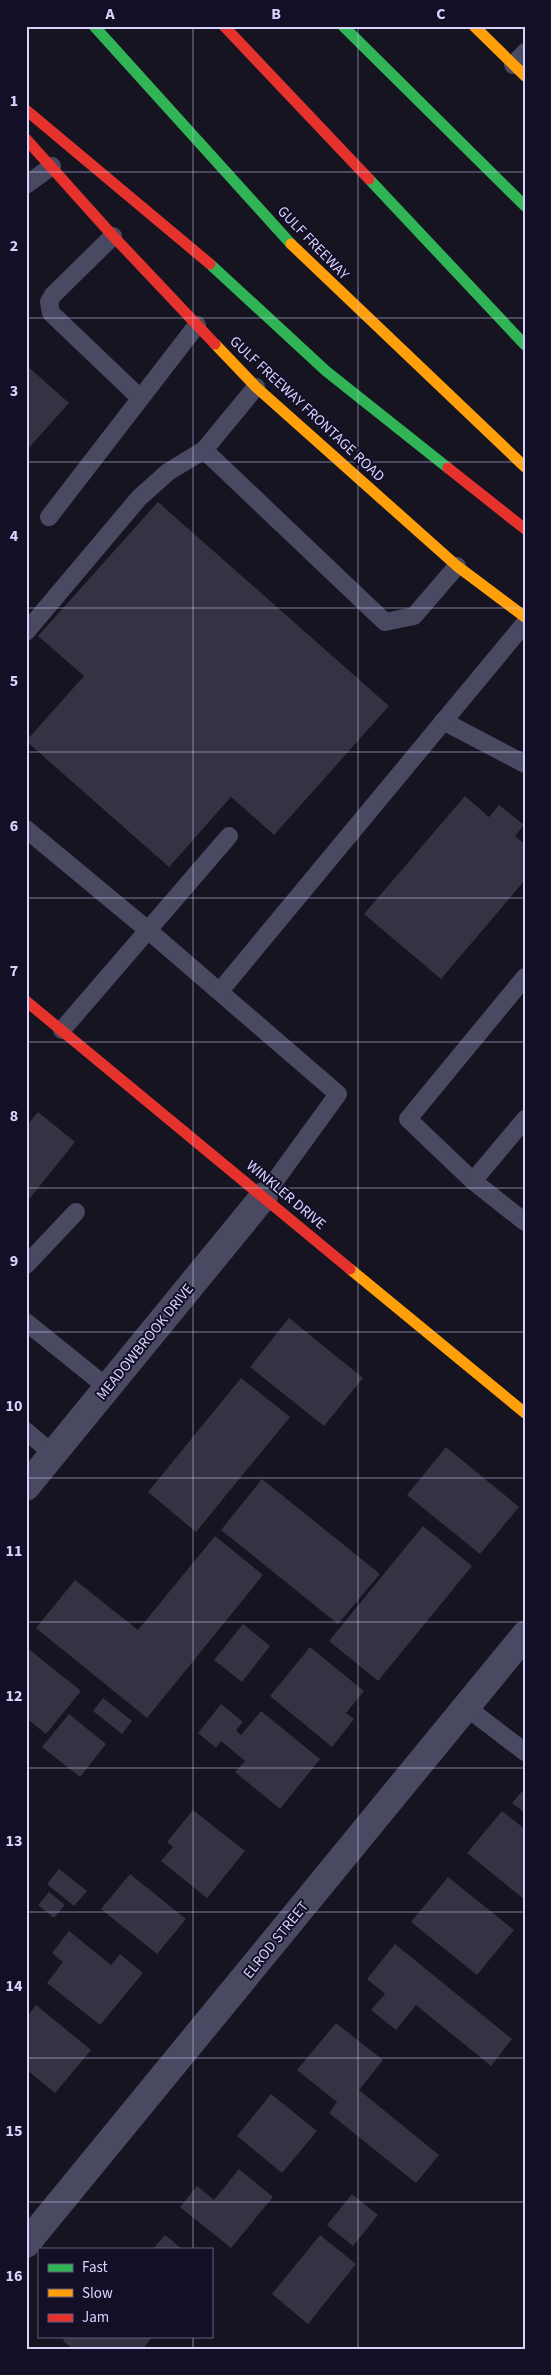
<svg xmlns="http://www.w3.org/2000/svg" width="551" height="2375" font-family="'Source Sans 3',sans-serif">
<style>
.building{fill:#343243}
.lines{fill:none;stroke-linecap:round;stroke-linejoin:round}
.lane{stroke:#4a4962;stroke-width:18}
.street{stroke:#4a4962;stroke-width:28}
.fast{stroke:#30b455;stroke-width:11}
.slow{stroke:#ff9f0a;stroke-width:11}
.jam{stroke:#e5322d;stroke-width:11}
.grid{fill:none;stroke:#d9d4ff;stroke-width:1;stroke-opacity:0.55}
.labels{text-anchor:middle;dominant-baseline:central;stroke-width:4;stroke-linejoin:round;paint-order:stroke}
.street-label{font-size:15px;fill:#d9d4ff;stroke:#130f26}
.neatline{fill:none;stroke:#d9d4ff;stroke-width:2}
.grid-label{font-size:16px;text-anchor:middle;font-weight:bold;fill:#d9d4ff}
</style>
<rect width="100%" height="100%" fill="#161421"/>
<g class="building">
<path d="M 26,365 L 69,403 L 26,451 Z"/>
<path d="M 158,502 L 389,706 L 274,835 L 231,797 L 169,867 L 26,741 L 84,676 L 38,636 Z"/>
<path d="M 465,796 L 489,817 L 499,805 L 524,825 L 515,836 L 525,844 L 525,880 L 441,979 L 364,914 Z"/>
<path d="M 38,1112 L 75,1142 L 26,1203 L 26,1126 Z"/>
<path d="M 289,1318 L 363,1378 L 324,1426 L 250,1367 Z"/>
<path d="M 241,1378 L 290,1417 L 196,1532 L 148,1492 Z"/>
<path d="M 446,1447 L 519,1507 L 480,1554 L 407,1495 Z"/>
<path d="M 262,1479 L 380,1574 L 338,1624 L 221,1530 Z"/>
<path d="M 423,1526 L 472,1566 L 378,1681 L 329,1641 Z"/>
<path d="M 215,1536 L 263,1575 L 147,1718 L 36,1628 L 75,1580 L 138,1630 Z"/>
<path d="M 243,1624 L 270,1646 L 242,1682 L 214,1660 Z"/>
<path d="M 26,1647 L 81,1691 L 46,1734 L 26,1718 Z"/>
<path d="M 310,1647 L 364,1691 L 346,1713 L 354,1719 L 332,1747 L 270,1696 Z"/>
<path d="M 103,1698 L 132,1721 L 122,1734 L 93,1711 Z"/>
<path d="M 221,1704 L 243,1722 L 236,1730 L 241,1735 L 261,1711 L 320,1759 L 280,1809 L 235,1772 L 245,1761 L 221,1741 L 216,1748 L 198,1733 Z"/>
<path d="M 69,1714 L 106,1744 L 80,1777 L 42,1747 Z"/>
<path d="M 525,1788 L 525,1813 L 512,1803 Z"/>
<path d="M 193,1810 L 245,1851 L 207,1898 L 161,1861 L 173,1847 L 167,1842 Z"/>
<path d="M 502,1811 L 525,1829 L 525,1900 L 467,1853 Z"/>
<path d="M 59,1869 L 87,1891 L 74,1906 L 47,1884 Z"/>
<path d="M 130,1874 L 186,1919 L 157,1954 L 101,1909 Z"/>
<path d="M 448,1877 L 514,1930 L 477,1975 L 411,1922 Z"/>
<path d="M 49,1892 L 65,1905 L 54,1918 L 38,1905 Z"/>
<path d="M 69,1931 L 111,1965 L 120,1954 L 143,1973 L 100,2025 L 47,1983 L 63,1962 L 52,1953 Z"/>
<path d="M 395,1944 L 512,2039 L 491,2066 L 416,2005 L 396,2030 L 371,2010 L 385,1994 L 367,1979 Z"/>
<path d="M 36,2005 L 91,2050 L 55,2093 L 26,2069 L 26,2018 Z"/>
<path d="M 336,2023 L 383,2060 L 359,2090 L 439,2155 L 416,2183 L 329,2113 L 337,2102 L 297,2070 Z"/>
<path d="M 271,2094 L 317,2131 L 282,2173 L 237,2136 Z"/>
<path d="M 239,2169 L 273,2197 L 231,2248 L 180,2207 L 197,2186 L 214,2200 Z"/>
<path d="M 352,2194 L 378,2215 L 353,2246 L 327,2225 Z"/>
<path d="M 165,2235 L 182,2249 L 153,2249 Z"/>
<path d="M 320,2235 L 356,2264 L 308,2324 L 272,2294 Z"/>
<path d="M 66,2336 L 151,2336 L 152,2337 L 143,2349 L 73,2349 L 63,2341 Z"/>
</g>
<g class="lines">
<g class="lane">
<path d="M 513,65 L 525,52"/>
<path d="M 26,185 L 52,166"/>
<path d="M 113,236 L 53,295 L 49,302 L 51,313 L 140,398"/>
<path d="M 256,387 L 204,450 L 385,622 L 414,616 L 457,566"/>
<path d="M 49,517 L 197,325"/>
<path d="M 26,632 L 139,498 L 168,472 L 204,450"/>
<path d="M 443,721 L 525,764"/>
<path d="M 26,829 L 149,931 L 338,1094 L 264,1196"/>
<path d="M 525,977 L 408,1119 L 473,1181 L 525,1222"/>
<path d="M 220,991 L 525,623"/>
<path d="M 62,1030 L 229,836"/>
<path d="M 473,1181 L 525,1119"/>
<path d="M 26,1265 L 76,1212"/>
<path d="M 26,1322 L 108,1388"/>
<path d="M 26,1431 L 53,1454"/>
<path d="M 466,1707 L 525,1752"/>
</g>
<g class="street">
<path d="M 26,1487 L 264,1196"/>
<path d="M 26,2244 L 525,1635"/>
</g>
<g class="fast">
<path d="M 94,26 L 291,244"/>
<path d="M 343,26 L 525,206"/>
<path d="M 369,179 L 525,345"/>
<path d="M 210,264 L 326,371 L 448,468"/>
</g>
<g class="slow">
<path d="M 474,26 L 525,76"/>
<path d="M 291,244 L 525,467"/>
<path d="M 215,344 L 256,387 L 457,566 L 525,617"/>
<path d="M 350,1269 L 525,1413"/>
</g>
<g class="jam">
<path d="M 224,26 L 369,179"/>
<path d="M 26,110 L 210,264"/>
<path d="M 26,139 L 113,236 L 215,344"/>
<path d="M 448,468 L 525,529"/>
<path d="M 26,1001 L 350,1269"/>
</g>
</g>
<path class="grid" d="M 193,26 L 193,2249M 358,26 L 358,2349M 26,172 L 525,172M 26,318 L 525,318M 26,462 L 525,462M 26,608 L 525,608M 26,752 L 525,752M 26,898 L 525,898M 26,1042 L 525,1042M 26,1188 L 525,1188M 26,1332 L 525,1332M 26,1478 L 525,1478M 26,1622 L 525,1622M 26,1768 L 525,1768M 26,1912 L 525,1912M 26,2058 L 525,2058M 26,2202 L 525,2202M 193,2336 L 193,2349"/>
<g class="labels">
<g class="street-label">
<text transform="translate(313 243) rotate(46)">GULF FREEWAY</text>
<text transform="translate(307 409) rotate(43)">GULF FREEWAY FRONTAGE ROAD</text>
<text transform="translate(286 1195) rotate(40)">WINKLER DRIVE</text>
<text transform="translate(145 1342) rotate(-51)">MEADOWBROOK DRIVE</text>
<text transform="translate(276 1940) rotate(-51)">ELROD STREET</text>
</g>
</g>
<rect width="551" height="2375" fill="none" stroke="#130f26" stroke-width="55"/>
<rect x="38" y="2248" width="175" height="90" fill="#130f26" stroke="#625e7d"/>
<rect x="48" y="2264" width="25" height="8" fill="#30b455" stroke="#625e7d"/>
<text x="82" y="2272" font-size="15" fill="#d9d4ff">Fast</text>
<rect x="48" y="2289" width="25" height="8" fill="#ff9f0a" stroke="#625e7d"/>
<text x="82" y="2298" font-size="15" fill="#d9d4ff">Slow</text>
<rect x="48" y="2314" width="25" height="8" fill="#e5322d" stroke="#625e7d"/>
<text x="82" y="2322" font-size="15" fill="#d9d4ff">Jam</text>
<rect x="28" y="28" width="496" height="2320" class="neatline"/>
<g class="grid-label">
<text x="110" y="19">A</text>
<text x="276" y="19">B</text>
<text x="441" y="19">C</text>
<text x="14" y="106">1</text>
<text x="14" y="251">2</text>
<text x="14" y="396">3</text>
<text x="14" y="541">4</text>
<text x="14" y="686">5</text>
<text x="14" y="831">6</text>
<text x="14" y="976">7</text>
<text x="14" y="1121">8</text>
<text x="14" y="1266">9</text>
<text x="14" y="1411">10</text>
<text x="14" y="1556">11</text>
<text x="14" y="1701">12</text>
<text x="14" y="1846">13</text>
<text x="14" y="1991">14</text>
<text x="14" y="2136">15</text>
<text x="14" y="2281">16</text>
</g>
</svg>
